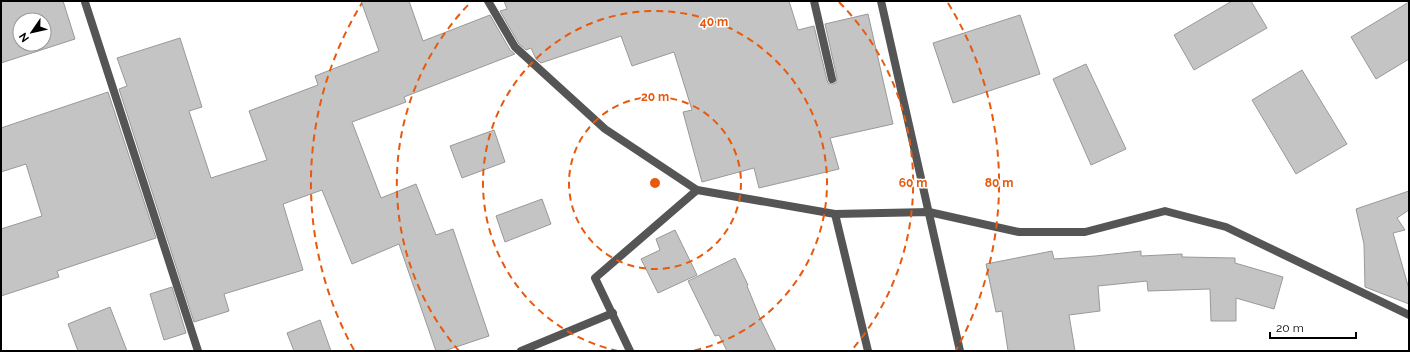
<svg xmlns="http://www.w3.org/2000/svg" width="1410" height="352" font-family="Raleway,sans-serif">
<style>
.building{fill:#c4c4c4;stroke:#999;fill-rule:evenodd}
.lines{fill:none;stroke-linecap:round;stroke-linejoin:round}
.service{stroke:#555;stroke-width:8}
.minor{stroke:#555;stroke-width:8}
.tertiary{stroke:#555;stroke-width:8}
.ring{fill:none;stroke:#e8590c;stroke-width:2;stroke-dasharray:7 5}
.centre{fill:#e8590c;stroke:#fff;stroke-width:2}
.ring-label{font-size:12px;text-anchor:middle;font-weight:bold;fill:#e8590c;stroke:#fff;stroke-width:3;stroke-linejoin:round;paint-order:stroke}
</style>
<rect width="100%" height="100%" fill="#fff"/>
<g class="building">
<path d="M 1,1 L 63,1 L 75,39 L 1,63 ZM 20,20 L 44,20 L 44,44 L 20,44 Z"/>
<path d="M 361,1 L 409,1 L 423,41 L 490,15 L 510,50 L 515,54 L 404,97 L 406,102 L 352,122 L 381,198 L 416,184 L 436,235 L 453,229 L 489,336 L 444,351 L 436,351 L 399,244 L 352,264 L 322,190 L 283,204 L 303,270 L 224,294 L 229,311 L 194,322 L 119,89 L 127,86 L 117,58 L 180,38 L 202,107 L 189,111 L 211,178 L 267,160 L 249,111 L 318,85 L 315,76 L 379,51 Z"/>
<path d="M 504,1 L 789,1 L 798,30 L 814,26 L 827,80 L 828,83 L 833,84 L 836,83 L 837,78 L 825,24 L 868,14 L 893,124 L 830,138 L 839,169 L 759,188 L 754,168 L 702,182 L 683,112 L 692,110 L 674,52 L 632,66 L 621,36 L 541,63 L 536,59 L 531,48 L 526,50 L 519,44 L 500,11 L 507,9 Z"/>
<path d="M 1232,1 L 1251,1 L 1267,28 L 1194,70 L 1174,35 Z"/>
<path d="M 1409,2 L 1409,59 L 1376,79 L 1351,37 Z"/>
<path d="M 1020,15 L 1040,74 L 953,103 L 933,43 Z"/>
<path d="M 1086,64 L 1126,149 L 1091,165 L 1053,79 Z"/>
<path d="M 1302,70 L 1347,144 L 1296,174 L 1252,100 Z"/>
<path d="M 108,92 L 156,238 L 57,271 L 59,277 L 1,296 L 1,229 L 42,216 L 26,164 L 1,172 L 1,128 Z"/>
<path d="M 494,130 L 505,162 L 462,178 L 450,146 Z"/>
<path d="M 1409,191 L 1409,210 L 1397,218 L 1405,230 L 1393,233 L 1409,289 L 1409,304 L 1365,287 L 1364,244 L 1356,209 Z"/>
<path d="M 542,199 L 551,224 L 505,242 L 496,216 Z"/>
<path d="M 675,230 L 697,275 L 658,293 L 641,259 L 660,250 L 656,239 Z"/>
<path d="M 1052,251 L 1054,259 L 1095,256 L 1141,251 L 1141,256 L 1182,254 L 1182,257 L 1235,258 L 1235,263 L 1283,277 L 1274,309 L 1236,298 L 1236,321 L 1211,321 L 1210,289 L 1148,291 L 1147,281 L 1098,286 L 1100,311 L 1069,315 L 1075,351 L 1008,351 L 1002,311 L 996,312 L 986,264 Z"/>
<path d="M 735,258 L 748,285 L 747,286 L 760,318 L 776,351 L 727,351 L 719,335 L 715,336 L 688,281 Z"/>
<path d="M 172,287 L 186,333 L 164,340 L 150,294 Z"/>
<path d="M 110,307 L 127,351 L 78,351 L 68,324 Z"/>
<path d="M 320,320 L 331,351 L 294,351 L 287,333 Z"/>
</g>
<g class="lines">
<path class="service" d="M 835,214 L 868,351"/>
<g class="minor">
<path d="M 488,1 L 515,47 L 605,129 L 697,190 L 835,214 L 929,212 L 1019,232 L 1085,232 L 1165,211 L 1226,227 L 1409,315"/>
<path d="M 814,1 L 832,79"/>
<path d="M 85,2 L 198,351"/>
<path d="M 521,351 L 613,313"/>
<path d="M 630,351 L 595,278 L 697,190"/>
</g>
<path class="tertiary" d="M 881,1 L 960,351"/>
</g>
<g class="ring">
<circle cx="655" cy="183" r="86"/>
<path d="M618 351A172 172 0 1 1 692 351"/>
<path d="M459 351A258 258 0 0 1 471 2M839 2A258 258 0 0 1 851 351"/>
<path d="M354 350A344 344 0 0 1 362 3M948 3A344 344 0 0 1 956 350"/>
</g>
<circle cx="655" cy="183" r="6" class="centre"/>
<g class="ring-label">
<text x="714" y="26">40 m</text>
<text x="655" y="101">20 m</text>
<text x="913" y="187">60 m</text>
<text x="999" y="187">80 m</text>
</g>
<rect width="1410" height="352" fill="none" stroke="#000000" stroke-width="4"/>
<g transform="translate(32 32) rotate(236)"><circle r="19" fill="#ffffff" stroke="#999999"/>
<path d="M0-3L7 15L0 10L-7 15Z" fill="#000000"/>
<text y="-6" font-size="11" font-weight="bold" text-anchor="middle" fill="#000000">N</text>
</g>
<path d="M1270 332v6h86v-6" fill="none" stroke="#000000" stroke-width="2"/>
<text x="1276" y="332" font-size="12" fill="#000000" stroke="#ffffff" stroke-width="3" paint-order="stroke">20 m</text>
</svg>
